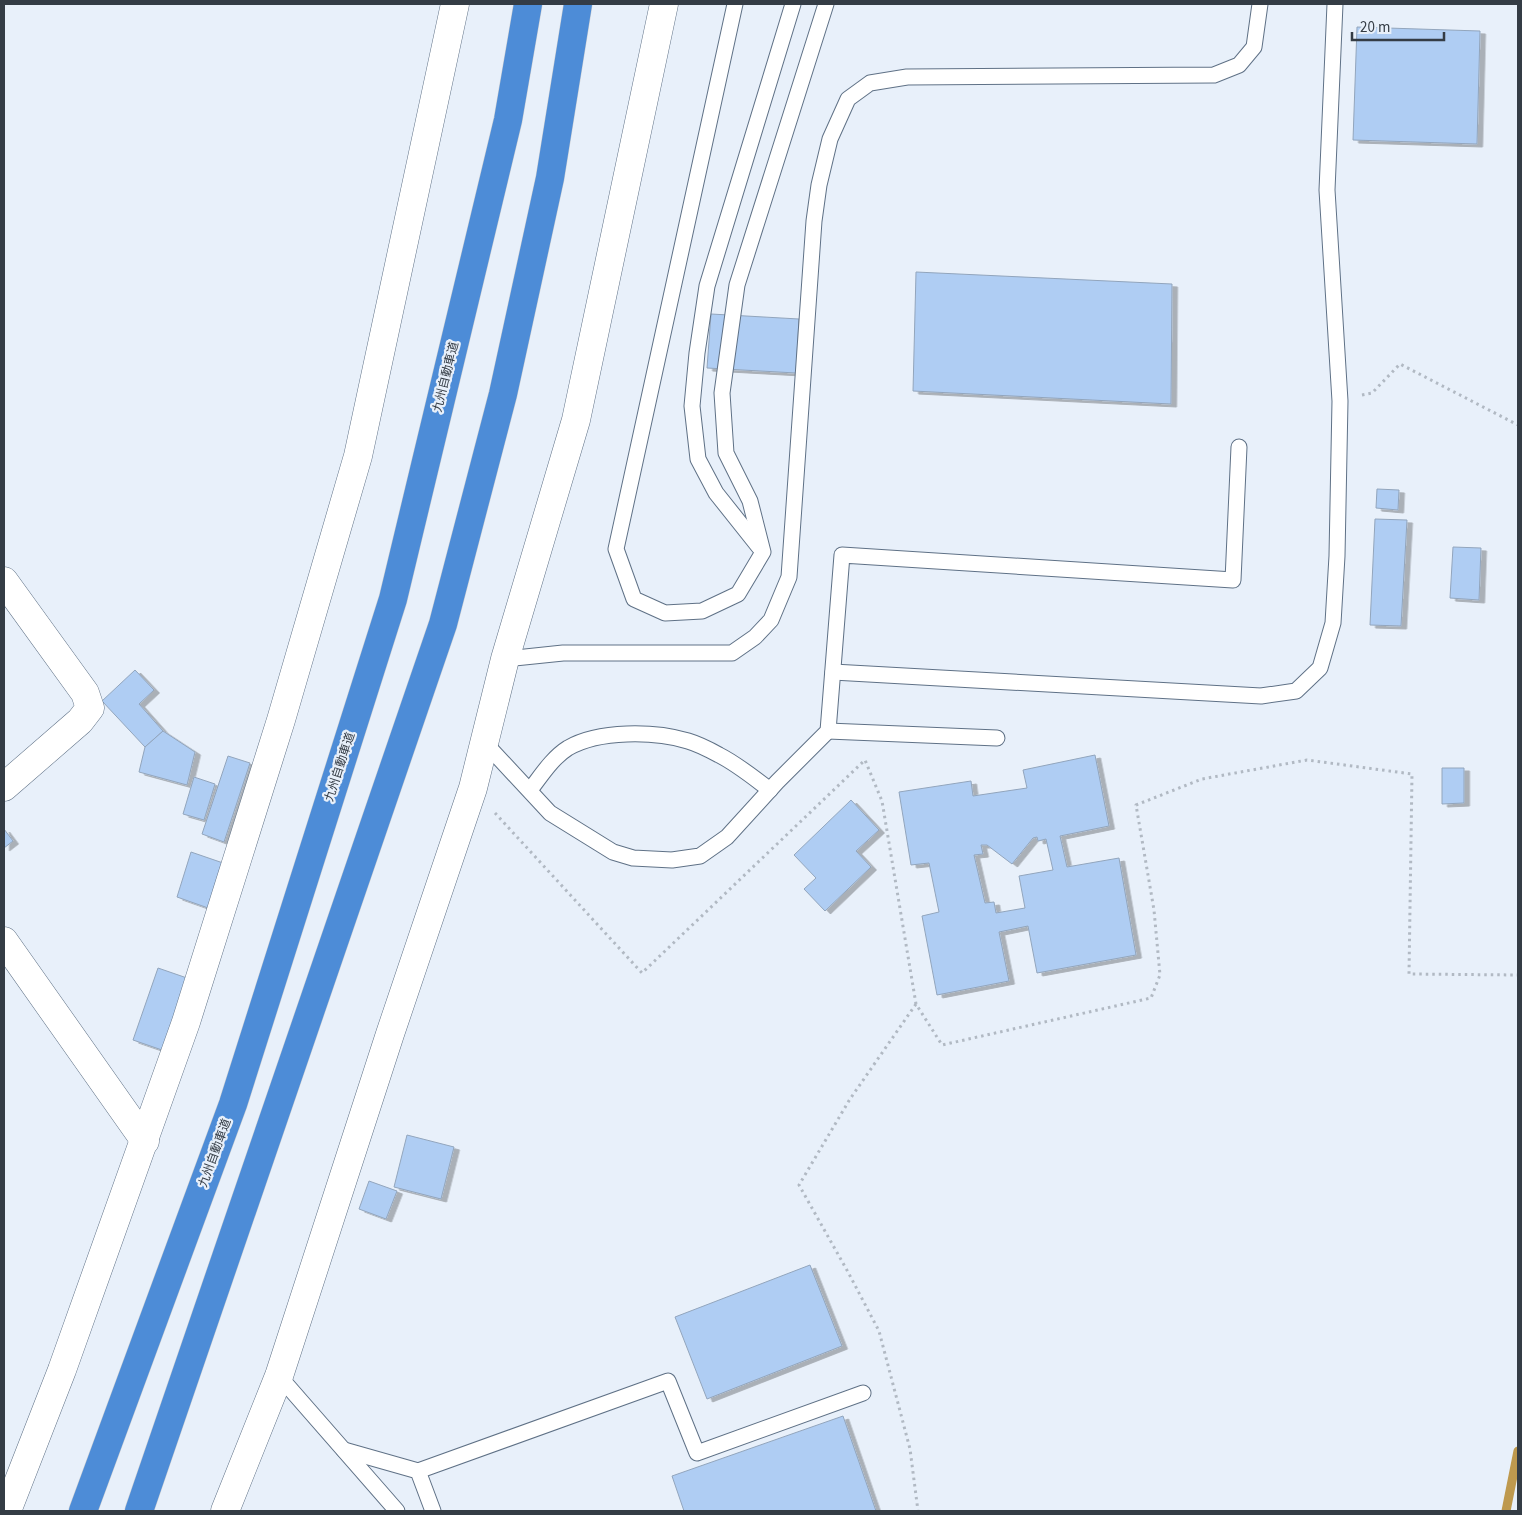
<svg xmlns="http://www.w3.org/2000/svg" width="1522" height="1515" font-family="'Source Sans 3','Noto Sans JP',sans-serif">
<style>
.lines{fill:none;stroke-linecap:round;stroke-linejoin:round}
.stream{stroke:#be994e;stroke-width:9}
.building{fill:#afcdf3;stroke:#92a5bc;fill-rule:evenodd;filter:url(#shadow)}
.lane-casing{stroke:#5f7186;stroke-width:17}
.street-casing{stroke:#5f7186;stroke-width:29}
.secondary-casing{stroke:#5f7186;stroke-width:29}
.highway-casing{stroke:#cacccf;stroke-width:29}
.path{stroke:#b1b9c3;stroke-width:3;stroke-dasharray:2.5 4;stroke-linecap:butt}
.lane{stroke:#fff;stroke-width:15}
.street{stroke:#fff;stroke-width:28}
.secondary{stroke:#fff;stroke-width:28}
.highway{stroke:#4d8cd7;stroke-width:28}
.labels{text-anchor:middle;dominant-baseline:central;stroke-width:4.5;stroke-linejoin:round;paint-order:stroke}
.street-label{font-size:12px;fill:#343c45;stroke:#e8f0fa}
</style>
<defs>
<filter id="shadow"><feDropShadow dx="5.5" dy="3" stdDeviation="0" flood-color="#0004"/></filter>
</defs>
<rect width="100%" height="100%" fill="#e8f0fa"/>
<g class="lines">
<path class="stream" d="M 1506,1511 L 1518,1451"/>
</g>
<g class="building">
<path d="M 1357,27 L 1480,31 L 1477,144 L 1353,140 Z"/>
<path d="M 916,272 L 1172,284 L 1171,404 L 913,391 Z"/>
<path d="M 711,314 L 799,319 L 796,373 L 707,368 Z"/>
<path d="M 1377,489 L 1399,490 L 1398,510 L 1376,508 Z"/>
<path d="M 1375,519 L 1407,520 L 1401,626 L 1370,625 Z"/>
<path d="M 1453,547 L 1481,548 L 1479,600 L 1450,598 Z"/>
<path d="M 135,670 L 154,690 L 139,704 L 163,731 L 145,747 L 102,701 Z"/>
<path d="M 163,731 L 195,752 L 187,785 L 139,772 L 145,747 Z"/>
<path d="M 1095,755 L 1109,826 L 1060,836 L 1067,867 L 1119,858 L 1136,955 L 1037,973 L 1028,926 L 999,932 L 1009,981 L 937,995 L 922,916 L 939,912 L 929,863 L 911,865 L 899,792 L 971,781 L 973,796 L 1027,788 L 1023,770 ZM 1037,837 L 1038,841 L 1046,839 L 1053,870 L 1019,876 L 1025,908 L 996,913 L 994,902 L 985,903 L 974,855 L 983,854 L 981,845 L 987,845 L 1012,864 L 1033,838 Z"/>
<path d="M 228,756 L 250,763 L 224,842 L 202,834 Z"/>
<path d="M 1442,768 L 1464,768 L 1464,803 L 1442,804 Z"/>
<path d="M 194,777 L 215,784 L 204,820 L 183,814 Z"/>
<path d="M 851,800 L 879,830 L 856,851 L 871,867 L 825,911 L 804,889 L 816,878 L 794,855 Z"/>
<path d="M 4,829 L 13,841 L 4,848 Z"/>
<path d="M 191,852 L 226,864 L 211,909 L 177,897 Z"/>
<path d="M 158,968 L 187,978 L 162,1050 L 133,1040 Z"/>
<path d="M 407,1135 L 454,1147 L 441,1199 L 394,1187 Z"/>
<path d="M 369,1181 L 397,1191 L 386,1219 L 359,1209 Z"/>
<path d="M 810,1265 L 842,1346 L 707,1399 L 675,1317 Z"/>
<path d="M 843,1416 L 876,1511 L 684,1511 L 672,1476 Z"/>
</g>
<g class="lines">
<defs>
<g id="lane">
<path d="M 735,4 L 616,549 L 634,599 L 665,613 L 702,611 L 738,594 L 763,552 L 750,501 L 726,453 L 722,393 L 737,285 L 826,4"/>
<path d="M 759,547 L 716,493 L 698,459 L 692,406 L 697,353 L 707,286 L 793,4"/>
<path d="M 505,659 L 563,653 L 732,653 L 755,637 L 771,620 L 789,577 L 814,221 L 819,185 L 830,139 L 848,99 L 870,83 L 907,77 L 1214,75 L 1239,65 L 1254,47 L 1260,4"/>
<path d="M 833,672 L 1261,696 L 1296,691 L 1320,668 L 1333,623 L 1337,556 L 1340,401 L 1327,190 L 1335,4"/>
<path d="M 828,731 L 997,738"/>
<path d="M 485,743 L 550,813 L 613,852 L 633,858 L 672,860 L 700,856 L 727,837 L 777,782 L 828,731 L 842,555 L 1233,580 L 1239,447"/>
<path d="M 530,790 C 541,776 552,758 568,748 C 599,730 654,731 688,741 C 698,744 710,750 719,755 C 737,764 754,778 770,790"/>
<path d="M 279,1376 L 397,1511"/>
<path d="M 344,1450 L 418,1471 L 433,1511"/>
<path d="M 418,1471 L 668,1381 L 697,1453 L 863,1393"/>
</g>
<g id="street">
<path d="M 4,581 L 85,693 L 90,708 L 80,721 L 4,787"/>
<path d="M 4,941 L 145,1141"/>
<path d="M 7,1511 L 62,1370 L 186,1022 L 281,720 L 358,456 L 455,4"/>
</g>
<path id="secondary" d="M 225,1511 L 279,1376 L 390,1034 L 473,788 L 505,659 L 576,420 L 664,4"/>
<g id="highway">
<path d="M 83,1511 L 233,1104 L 393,599 L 508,120 L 528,4"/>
<path d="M 139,1511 L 443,624 L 503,394 L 550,178 L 578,4"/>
</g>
</defs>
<use href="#lane" class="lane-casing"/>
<use href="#street" class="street-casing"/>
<use href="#secondary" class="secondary-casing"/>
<use href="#highway" class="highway-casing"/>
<g class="path">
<path d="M 1362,395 L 1372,393 L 1400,364 L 1518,425"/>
<path d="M 495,813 L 642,973 L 865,760 L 882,801 L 916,1004 L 942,1045 L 1151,998 L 1160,975 L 1154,910 L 1136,805 L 1202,779 L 1307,760 L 1412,774 L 1409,974 L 1518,975"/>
<path d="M 916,1004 L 850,1099 L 799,1185 L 848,1272 L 879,1331 L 910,1449 L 918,1511"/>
</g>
<use href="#lane" class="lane"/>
<use href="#street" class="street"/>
<use href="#secondary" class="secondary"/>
<use href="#highway" class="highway"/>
</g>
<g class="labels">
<g class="street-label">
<text transform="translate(446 377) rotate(-76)">九州自動車道</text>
<text transform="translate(340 767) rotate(-72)">九州自動車道</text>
<text transform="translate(215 1153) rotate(-70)">九州自動車道</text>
</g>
</g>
<rect width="1522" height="1515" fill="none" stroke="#343c45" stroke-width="10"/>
<path d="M1352 32v8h92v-8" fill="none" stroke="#343c45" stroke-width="2.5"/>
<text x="1360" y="32" font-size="15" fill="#343c45" stroke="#e8f0fa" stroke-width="4" paint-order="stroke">20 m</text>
</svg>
